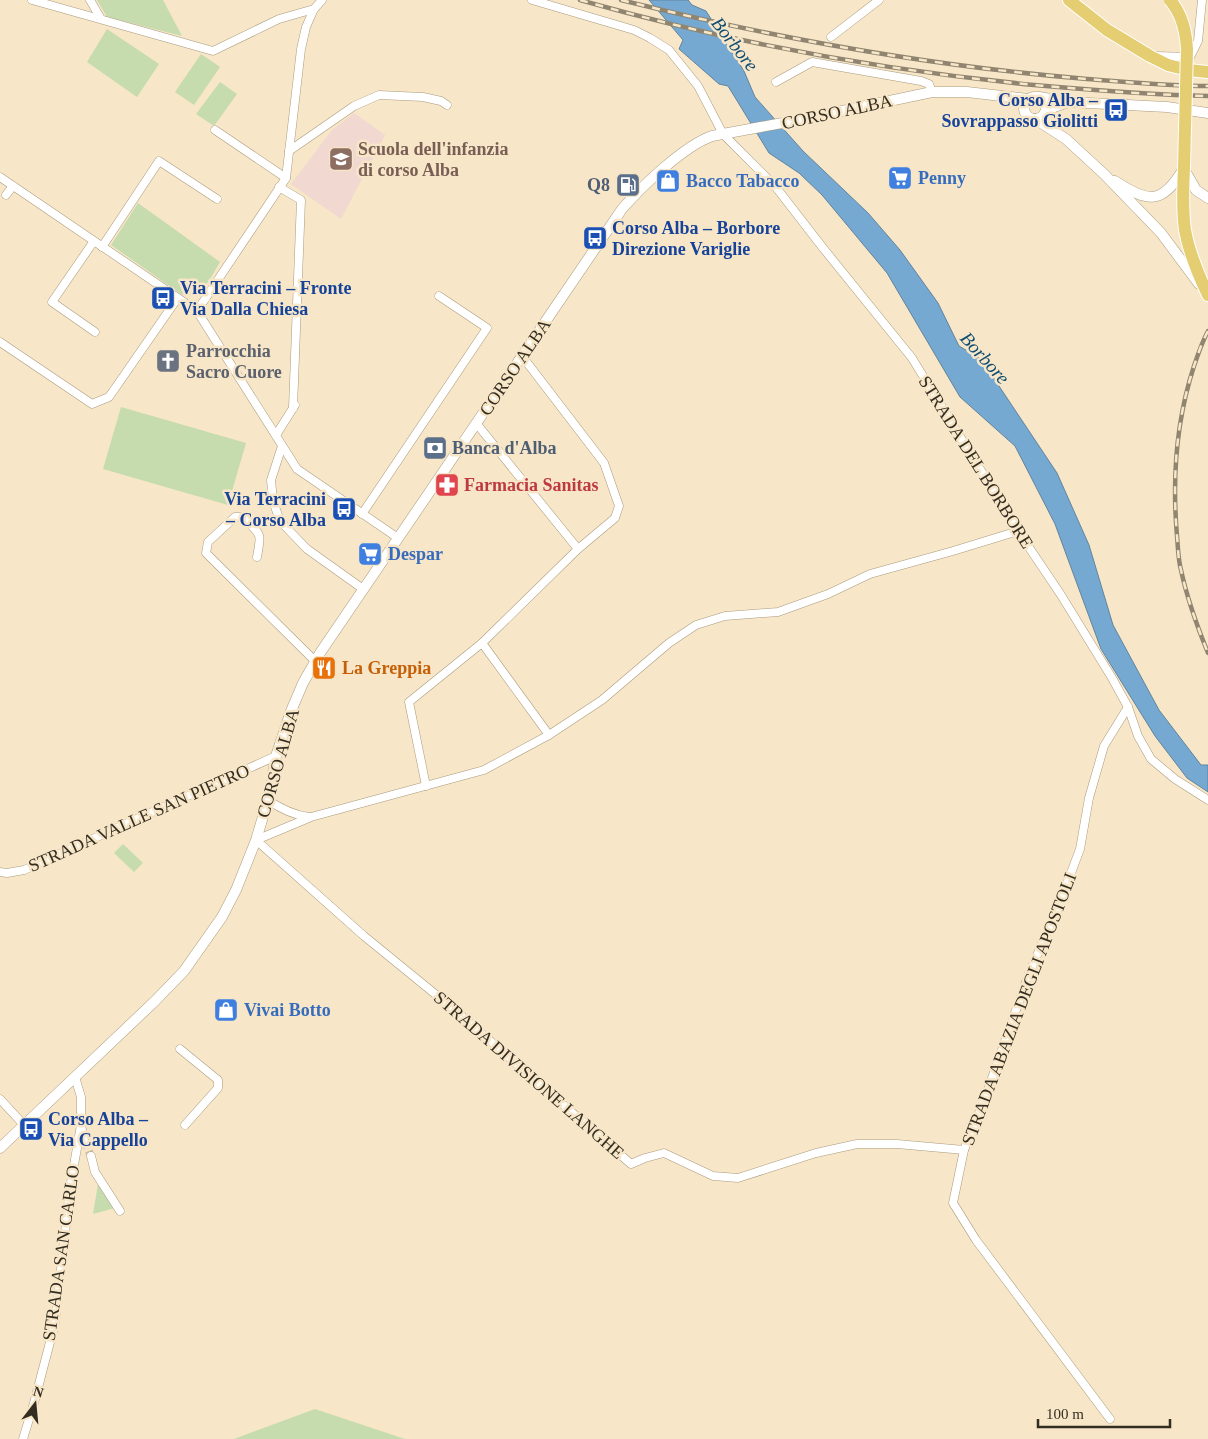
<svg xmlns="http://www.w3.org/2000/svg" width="1208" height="1439" font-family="Georgia,serif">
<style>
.education{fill:#f1d8d0}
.green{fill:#c6dcae}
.water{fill:#75a9d2;stroke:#61849d}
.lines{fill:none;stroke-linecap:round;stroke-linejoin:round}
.minor-tunnel{stroke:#d0c1a6;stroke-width:8;stroke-dasharray:8 4;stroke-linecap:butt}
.minor-casing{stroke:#aa9b7d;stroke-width:9}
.tertiary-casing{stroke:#aa9b7d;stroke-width:11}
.primary-casing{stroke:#fff;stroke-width:14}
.minor{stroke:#fff;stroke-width:8}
.tertiary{stroke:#fff;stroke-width:10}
.primary{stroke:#e4ce71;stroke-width:12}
.rail-casing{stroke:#908570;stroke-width:4.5}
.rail{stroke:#f7e6c7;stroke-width:2.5;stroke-dasharray:8;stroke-linecap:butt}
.primary-bridge-casing{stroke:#fff;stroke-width:14;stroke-linecap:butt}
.primary-bridge{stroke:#e4ce71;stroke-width:12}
.labels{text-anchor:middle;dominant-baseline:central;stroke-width:5;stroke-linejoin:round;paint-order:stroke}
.transit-label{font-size:18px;font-weight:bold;fill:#164399;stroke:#f7e6c7;text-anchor:start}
.street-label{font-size:18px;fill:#332d21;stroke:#f7e6c7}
.education-label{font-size:18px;font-weight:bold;fill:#785e54;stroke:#f7e6c7;text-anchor:start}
.shop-label{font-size:18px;font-weight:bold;fill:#366cbe;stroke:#f7e6c7;text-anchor:start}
.service-label{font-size:18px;font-weight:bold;fill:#4e5e75;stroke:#f7e6c7;text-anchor:end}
.worship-label{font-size:18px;font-weight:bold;fill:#5b616d;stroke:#f7e6c7;text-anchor:start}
.health-label{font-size:18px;font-weight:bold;fill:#be3a42;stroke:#f7e6c7;text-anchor:start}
.food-label{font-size:18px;font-weight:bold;fill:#c56008;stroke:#f7e6c7;text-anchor:start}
.water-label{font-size:19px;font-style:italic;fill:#0d4b72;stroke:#f7e6c7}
</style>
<rect width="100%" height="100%" fill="#f7e6c7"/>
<path class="education" d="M 354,113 L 385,135 L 341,219 L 291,184 L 332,130 Z"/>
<g class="green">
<path d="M 97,0 L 163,0 L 182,36 L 107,17 Z"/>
<path d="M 107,29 L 159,64 L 137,97 L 87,62 Z"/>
<path d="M 201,54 L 220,67 L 194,105 L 175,92 Z"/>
<path d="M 220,82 L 237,94 L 214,126 L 196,114 Z"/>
<path d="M 138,203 L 220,262 C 211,276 202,301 181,294 L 111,245 Z"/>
<path d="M 121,407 L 246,443 L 228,505 L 103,469 Z"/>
<path d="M 123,844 L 143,863 L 134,872 L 114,853 Z"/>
<path d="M 98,1184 L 115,1208 L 93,1214 Z"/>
<path d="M 315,1409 L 405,1439 L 234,1439 Z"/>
</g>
<path class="water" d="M 649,0 L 688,0 L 692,5 L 706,11 L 744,71 L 755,97 L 803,151 L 868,213 L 900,250 L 938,303 L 959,346 L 981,359 L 1057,473 L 1089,545 L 1113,625 L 1159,710 L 1201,765 L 1208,765 L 1208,792 L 1187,778 L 1155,736 L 1101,649 L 1055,524 L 1015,446 L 960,397 L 887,273 L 822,195 L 799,173 L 769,153 L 728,86 L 719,84 L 679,49 L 683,40 Z"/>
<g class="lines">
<path class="minor-tunnel" d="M 84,1140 L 91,1156"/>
<defs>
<g id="minor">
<path d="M 32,0 L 213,51 L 279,19 L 314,9"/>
<path d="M 90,0 L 101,19"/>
<path d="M 532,0 L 634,30 L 650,38 L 669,50 L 698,86 L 723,134 L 775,186 L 823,248 L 912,358 L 1018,531 L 1061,595 L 1112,678 L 1128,707 L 1138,736 L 1151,759 L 1175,779 L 1208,800"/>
<path d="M 831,37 L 879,0"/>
<path d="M 1156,56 L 1190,57 L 1198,41 L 1202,0"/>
<path d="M 776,82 L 812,62 L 921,81 L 929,84 L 932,92"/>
<path d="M 215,130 L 286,178"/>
<path d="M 289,151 L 354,106 L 379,95 L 423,97 L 441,101 L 447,105"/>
<path d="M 0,177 L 197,311 L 297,469 L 398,538"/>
<path d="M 279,187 L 301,200 L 293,408"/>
<path d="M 6,195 L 13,186"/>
<path d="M 94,241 L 52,302 L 95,332"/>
<path d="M 102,247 L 159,161 L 217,199"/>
<path d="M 197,311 L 286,178 L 301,49 L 306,27 L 314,9 L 322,0"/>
<path d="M 0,342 L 92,404 L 109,397 L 177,299"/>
<path d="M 522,356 L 604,463 L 619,506 L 615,518 L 578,549"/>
<path d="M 476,423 L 578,549 L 482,643 L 549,735"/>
<path d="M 276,435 L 295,405"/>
<path d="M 282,446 L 271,480 L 273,501 L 280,521 L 307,549 L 363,589"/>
<path d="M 362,514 L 487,328 L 439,296"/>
<path d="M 257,557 C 262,531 261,536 243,517 L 235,517 L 208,542 L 206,553 L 315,661"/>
<path d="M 426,786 L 409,702 L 482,643"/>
<path d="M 268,800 C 281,809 293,815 309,817"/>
<path d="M 0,872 L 7,873 L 24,870 L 276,756"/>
<path d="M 180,1049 L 218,1080 L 218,1088 L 185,1125"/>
<path d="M 75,1077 L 81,1097 L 81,1125 L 84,1140"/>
<path d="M 0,1099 L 24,1125"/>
<path d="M 964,1150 L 897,1144 L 857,1144 L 816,1153 L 738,1178 L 713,1176 L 664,1153 L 645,1158 L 631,1164 L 456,1011 L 364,936 L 256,840 L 311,817 L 484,770 L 549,735 L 602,700 L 669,643 L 696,625 L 725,616 L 778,612 L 828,594 L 870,574 L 953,551 L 1018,531"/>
<path d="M 91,1156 L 95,1172 L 120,1211"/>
<path d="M 1110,1419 L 976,1240 L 953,1203 L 964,1150 L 985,1098 L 1028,976 L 1059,905 L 1080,849 L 1089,798 L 1104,746 L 1128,707"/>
<path d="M 23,1439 L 34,1403 L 55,1323 L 70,1188 L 81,1125"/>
</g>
<g id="tertiary">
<circle cx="1035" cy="108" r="11"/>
<path d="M 1039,97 L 1068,102 L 1046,110"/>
<path d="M 1068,102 L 1167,107 L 1208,113"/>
<path d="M 1035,119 L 1066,139 L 1104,174 L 1161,233 L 1199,284"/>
<path d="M 1184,169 L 1196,190 L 1208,198"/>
<path d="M 1115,181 C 1149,203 1162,205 1184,168"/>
<path d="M 0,1148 L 155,1001 L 184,971 L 222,917 L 236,890 L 256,840 L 268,800 L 276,756 L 291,711 L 303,683 L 320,653 L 622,209 C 642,186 684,146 712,136 L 804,119 L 932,92 L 967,92 L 1028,99"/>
</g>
<g id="primary">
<path d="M 1069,0 L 1107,30 L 1150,56 L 1168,65 L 1188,70 L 1208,72"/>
<path d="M 1184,168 C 1183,188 1182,209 1185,230 C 1189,253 1198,274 1208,295"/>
</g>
</defs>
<use href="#minor" class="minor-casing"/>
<use href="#tertiary" class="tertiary-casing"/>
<use href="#primary" class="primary-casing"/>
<use href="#minor" class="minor"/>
<use href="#tertiary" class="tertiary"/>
<use href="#primary" class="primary"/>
<defs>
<g id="rail">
<path d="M 580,0 C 728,42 881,70 1034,85 C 1092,90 1150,95 1208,96"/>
<path d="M 621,0 C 774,38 929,66 1087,79 C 1127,82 1168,86 1208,86"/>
<path d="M 1208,331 C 1202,342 1198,354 1194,366 C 1176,421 1172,478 1177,536 C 1178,547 1178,559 1181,570 C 1187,598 1197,626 1208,653"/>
</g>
</defs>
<use href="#rail" class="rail-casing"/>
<use href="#rail" class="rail"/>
<defs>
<path id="primary-bridge" d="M 1170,0 C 1182,14 1186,31 1187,49 L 1184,168"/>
</defs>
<use href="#primary-bridge" class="primary-bridge-casing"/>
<use href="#primary-bridge" class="primary-bridge"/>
</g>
<defs>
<symbol id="bus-square" viewBox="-11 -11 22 22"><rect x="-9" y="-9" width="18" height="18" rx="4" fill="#1a4fb4" stroke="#f7e6c7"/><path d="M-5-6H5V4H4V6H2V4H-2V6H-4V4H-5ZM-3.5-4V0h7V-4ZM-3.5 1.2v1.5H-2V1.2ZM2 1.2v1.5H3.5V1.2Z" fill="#fff"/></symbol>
<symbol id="school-square" viewBox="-11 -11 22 22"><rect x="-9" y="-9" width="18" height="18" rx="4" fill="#8d6e63" stroke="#f7e6c7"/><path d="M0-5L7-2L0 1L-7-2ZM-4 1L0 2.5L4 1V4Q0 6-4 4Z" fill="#fff"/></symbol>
<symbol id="supermarket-square" viewBox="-11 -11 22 22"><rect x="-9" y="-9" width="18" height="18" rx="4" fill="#3f7fe0" stroke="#f7e6c7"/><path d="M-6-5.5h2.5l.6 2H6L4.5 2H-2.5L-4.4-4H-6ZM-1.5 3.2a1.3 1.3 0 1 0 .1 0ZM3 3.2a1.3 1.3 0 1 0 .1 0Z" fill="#fff"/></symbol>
<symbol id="shop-square" viewBox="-11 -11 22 22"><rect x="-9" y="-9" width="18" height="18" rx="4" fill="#3f7fe0" stroke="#f7e6c7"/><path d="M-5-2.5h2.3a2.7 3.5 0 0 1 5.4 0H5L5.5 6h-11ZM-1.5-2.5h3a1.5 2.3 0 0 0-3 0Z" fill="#fff"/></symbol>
<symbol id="fuel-square" viewBox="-11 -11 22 22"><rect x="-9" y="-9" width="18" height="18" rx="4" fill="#5c6f8a" stroke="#f7e6c7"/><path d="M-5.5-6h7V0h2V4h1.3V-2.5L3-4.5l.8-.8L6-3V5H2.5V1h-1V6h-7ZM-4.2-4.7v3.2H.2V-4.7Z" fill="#fff"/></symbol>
<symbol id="church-square" viewBox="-11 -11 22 22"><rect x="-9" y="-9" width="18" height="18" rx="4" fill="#6b7280" stroke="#f7e6c7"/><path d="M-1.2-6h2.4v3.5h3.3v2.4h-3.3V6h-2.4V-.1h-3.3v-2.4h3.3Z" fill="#fff"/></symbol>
<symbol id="bank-square" viewBox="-11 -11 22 22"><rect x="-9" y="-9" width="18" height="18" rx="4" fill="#5c6f8a" stroke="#f7e6c7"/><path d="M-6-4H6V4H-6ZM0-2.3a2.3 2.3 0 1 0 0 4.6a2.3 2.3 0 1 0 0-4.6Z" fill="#fff"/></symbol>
<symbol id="pharmacy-square" viewBox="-11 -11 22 22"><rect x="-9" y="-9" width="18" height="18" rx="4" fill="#e0444e" stroke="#f7e6c7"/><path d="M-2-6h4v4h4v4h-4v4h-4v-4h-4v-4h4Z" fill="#fff"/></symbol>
<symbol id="restaurant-square" viewBox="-11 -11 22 22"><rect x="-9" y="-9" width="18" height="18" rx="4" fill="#e8710a" stroke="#f7e6c7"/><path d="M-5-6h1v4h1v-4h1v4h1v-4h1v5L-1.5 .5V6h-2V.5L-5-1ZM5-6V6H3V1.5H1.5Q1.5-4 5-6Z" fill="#fff"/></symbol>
</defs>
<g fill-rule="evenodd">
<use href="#bus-square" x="1102" y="96" width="28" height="28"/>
<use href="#school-square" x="327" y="145" width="28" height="28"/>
<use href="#supermarket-square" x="886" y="164" width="28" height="28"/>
<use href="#shop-square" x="654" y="167" width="28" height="28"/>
<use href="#fuel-square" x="614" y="171" width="28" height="28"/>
<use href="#bus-square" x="581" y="224" width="28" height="28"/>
<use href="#bus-square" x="149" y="284" width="28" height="28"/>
<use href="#church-square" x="154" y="347" width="28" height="28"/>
<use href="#bank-square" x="421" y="434" width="28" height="28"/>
<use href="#pharmacy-square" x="433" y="471" width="28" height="28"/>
<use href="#bus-square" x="330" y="495" width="28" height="28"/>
<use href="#supermarket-square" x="356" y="540" width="28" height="28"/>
<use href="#restaurant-square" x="310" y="654" width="28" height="28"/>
<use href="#shop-square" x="212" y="996" width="28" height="28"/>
<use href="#bus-square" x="17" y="1115" width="28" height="28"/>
</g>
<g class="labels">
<g class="transit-label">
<text x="1098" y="100" text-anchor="end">Corso Alba –<tspan x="1098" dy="21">Sovrappasso Giolitti</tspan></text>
<text x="612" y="228">Corso Alba – Borbore<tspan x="612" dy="21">Direzione Variglie</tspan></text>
<text x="180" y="288">Via Terracini – Fronte<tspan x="180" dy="21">Via Dalla Chiesa</tspan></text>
<text x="326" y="499" text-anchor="end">Via Terracini<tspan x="326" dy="21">– Corso Alba</tspan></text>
<text x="48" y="1119">Corso Alba –<tspan x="48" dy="21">Via Cappello</tspan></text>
</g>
<g class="street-label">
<text transform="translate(837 112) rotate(-12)">CORSO ALBA</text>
<text transform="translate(515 367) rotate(-56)">CORSO ALBA</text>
<text transform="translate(976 462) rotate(58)">STRADA DEL BORBORE</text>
<text transform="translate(278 763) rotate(-74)">CORSO ALBA</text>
<text transform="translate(139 818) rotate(-24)">STRADA VALLE SAN PIETRO</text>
<text transform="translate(1019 1009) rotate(-69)">STRADA ABAZIA DEGLI APOSTOLI</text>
<text transform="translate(529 1075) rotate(41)">STRADA DIVISIONE LANGHE</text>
<text transform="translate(61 1253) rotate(-82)">STRADA SAN CARLO</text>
</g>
<g class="education-label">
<text x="358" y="149">Scuola dell'infanzia<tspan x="358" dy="21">di corso Alba</tspan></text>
</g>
<g class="shop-label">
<text x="918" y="178">Penny</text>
<text x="686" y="181">Bacco Tabacco</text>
<text x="388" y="554">Despar</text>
<text x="244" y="1010">Vivai Botto</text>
</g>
<g class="service-label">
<text x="610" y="185">Q8</text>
<text x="452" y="448" text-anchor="start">Banca d'Alba</text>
</g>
<g class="worship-label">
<text x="186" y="351">Parrocchia<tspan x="186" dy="21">Sacro Cuore</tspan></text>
</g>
<g class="health-label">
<text x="464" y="485">Farmacia Sanitas</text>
</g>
<g class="food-label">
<text x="342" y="668">La Greppia</text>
</g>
<g class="water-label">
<text transform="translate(735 44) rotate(52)">Borbore</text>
<text transform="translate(985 358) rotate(48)">Borbore</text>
</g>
</g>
<g transform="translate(35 1404) rotate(16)" stroke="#f7e6c7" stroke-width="4" paint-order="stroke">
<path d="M0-4L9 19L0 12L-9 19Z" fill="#332d21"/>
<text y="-8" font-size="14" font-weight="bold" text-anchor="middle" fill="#332d21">N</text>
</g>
<path d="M1038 1419v8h132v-8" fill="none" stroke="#332d21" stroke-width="2.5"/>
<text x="1046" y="1419" font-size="15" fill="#332d21" stroke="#f7e6c7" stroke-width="4" paint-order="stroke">100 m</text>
</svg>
